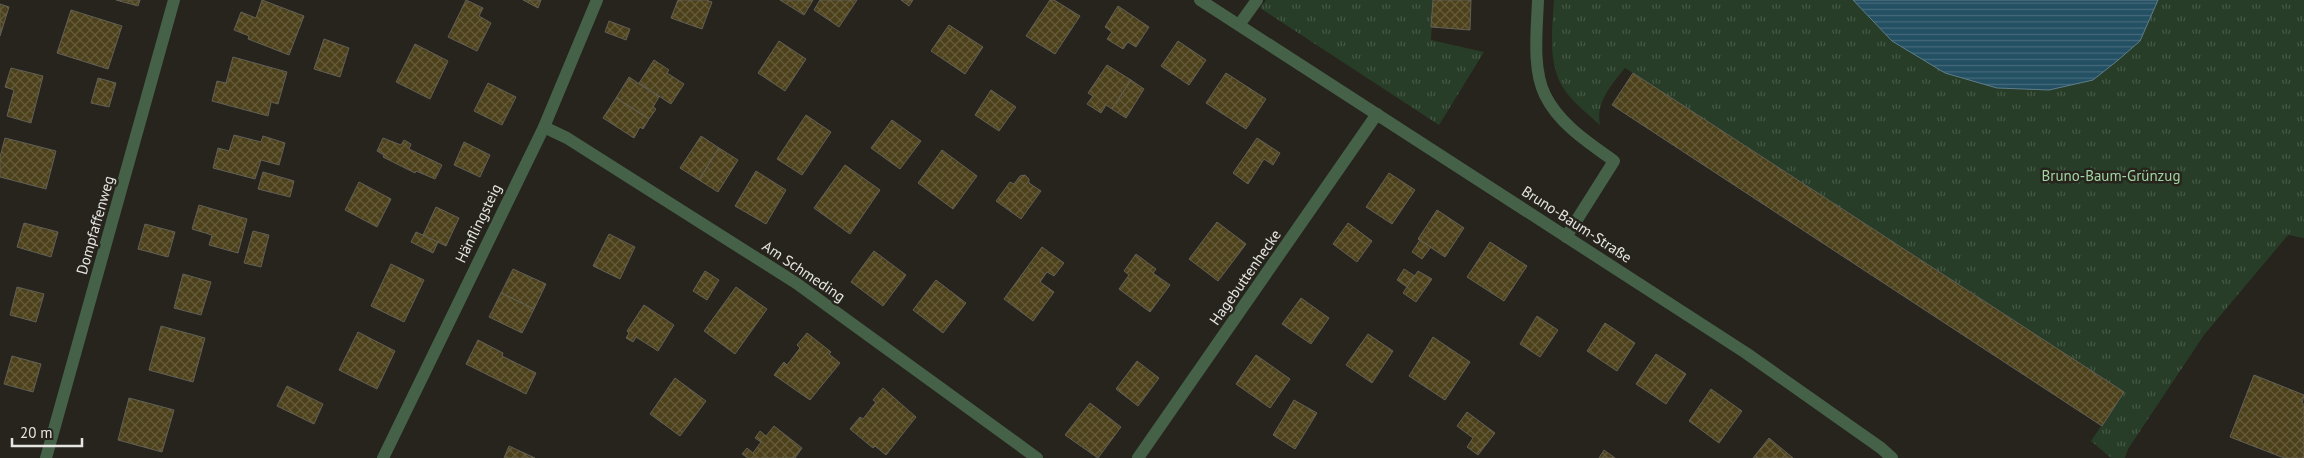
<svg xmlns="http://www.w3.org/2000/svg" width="2304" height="458" font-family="'PT Sans',sans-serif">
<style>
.park{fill:url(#park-tufts)}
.water{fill:url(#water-rules);stroke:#5e7d8a}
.building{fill:url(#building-cross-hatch);stroke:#615f57}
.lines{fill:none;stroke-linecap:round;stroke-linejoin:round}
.minor{stroke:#456249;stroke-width:12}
.labels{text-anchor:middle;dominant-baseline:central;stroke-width:5;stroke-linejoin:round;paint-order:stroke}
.park-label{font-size:15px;fill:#a2d5a2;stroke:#26241d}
.street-label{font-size:15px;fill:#e6e5e1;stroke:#26241d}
</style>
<defs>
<pattern id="park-tufts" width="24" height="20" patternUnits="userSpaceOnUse" patternTransform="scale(1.25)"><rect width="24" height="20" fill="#273d27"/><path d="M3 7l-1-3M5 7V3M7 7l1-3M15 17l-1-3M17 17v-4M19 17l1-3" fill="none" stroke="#465946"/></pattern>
<pattern id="water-rules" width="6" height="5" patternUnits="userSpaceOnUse" patternTransform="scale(1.25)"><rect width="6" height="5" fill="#245064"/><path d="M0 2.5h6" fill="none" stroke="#44697a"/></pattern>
<pattern id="building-cross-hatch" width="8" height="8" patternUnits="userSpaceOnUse" patternTransform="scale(1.25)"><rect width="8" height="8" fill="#4c411a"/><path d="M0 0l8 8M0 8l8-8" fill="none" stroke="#665c3b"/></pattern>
</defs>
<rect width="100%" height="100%" fill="#26241d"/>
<g class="park">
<path d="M 1266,0 L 1433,0 L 1431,40 L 1484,52 L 1439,125 L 1260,8 Z"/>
<path d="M 1554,0 L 2304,0 L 2304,238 L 2288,235 L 2204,335 L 2128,449 L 2125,458 L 2111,458 L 2091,441 L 2124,392 L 1625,68 C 1612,84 1595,103 1600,125 C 1590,116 1580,108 1571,98 C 1546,72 1552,33 1554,0 Z"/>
</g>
<path class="water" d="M 1853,0 L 2158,0 L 2140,41 L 2117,61 L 2093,80 L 2049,90 L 1997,88 L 1945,73 L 1892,41 Z"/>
<g class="building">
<path d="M 116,0 L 140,0 L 138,6 Z"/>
<path d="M 262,0 L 304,16 L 289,55 L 248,39 L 249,36 L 234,30 L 241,12 L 256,18 Z"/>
<path d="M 466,0 L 483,8 L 479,16 L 491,23 L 477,51 L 448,37 Z"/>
<path d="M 523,0 L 541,0 L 538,8 Z"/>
<path d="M 678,0 L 706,0 L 712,2 L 702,29 L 671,18 Z"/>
<path d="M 780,0 L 813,0 L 804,15 Z"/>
<path d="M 820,0 L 857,0 L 839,27 L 814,10 Z"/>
<path d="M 901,0 L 913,0 L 909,6 Z"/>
<path d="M 1050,0 L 1054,0 L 1080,16 L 1055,54 L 1026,36 Z"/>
<path d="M 1433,0 L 1471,0 L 1470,30 L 1431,27 Z"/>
<path d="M 0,4 L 9,7 L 0,36 Z"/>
<path d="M 1118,6 L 1149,27 L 1136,47 L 1128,42 L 1123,49 L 1107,39 L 1112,32 L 1105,27 Z"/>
<path d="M 71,10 L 122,26 L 108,69 L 57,53 Z"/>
<path d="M 609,21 L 630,29 L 626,40 L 605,32 Z"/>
<path d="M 949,25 L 983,47 L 965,74 L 931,51 Z"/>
<path d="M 324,39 L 349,48 L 340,77 L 314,69 Z"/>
<path d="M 779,41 L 806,59 L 785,91 L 758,73 Z"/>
<path d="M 1178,41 L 1206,60 L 1189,85 L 1161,66 Z"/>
<path d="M 415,44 L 448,61 L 430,99 L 396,82 Z"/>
<path d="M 233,57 L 287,72 L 278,104 L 271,102 L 268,116 L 212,101 L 217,81 L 226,83 Z"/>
<path d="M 654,60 L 669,70 L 667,73 L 684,84 L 671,104 L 639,83 Z"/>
<path d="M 1107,65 L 1131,80 L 1112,109 L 1106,105 L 1101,113 L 1087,104 L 1093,96 L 1088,93 Z"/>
<path d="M 11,68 L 43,76 L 31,123 L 7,116 L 14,90 L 5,87 Z"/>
<path d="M 1226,73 L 1266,99 L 1246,129 L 1206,103 Z"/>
<path d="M 1633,73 L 2124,392 L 2102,426 L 1612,105 Z"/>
<path d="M 629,77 L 659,97 L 653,107 L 656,109 L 649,119 L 616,98 Z"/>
<path d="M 98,78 L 116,83 L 109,107 L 91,103 Z"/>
<path d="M 1131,80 L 1144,89 L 1126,118 L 1112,109 Z"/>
<path d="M 488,83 L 516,97 L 502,125 L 474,111 Z"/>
<path d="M 991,90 L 1016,107 L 999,131 L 975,115 Z"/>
<path d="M 616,98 L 649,119 L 643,129 L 640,127 L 634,138 L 603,118 Z"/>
<path d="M 806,115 L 831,132 L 802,175 L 777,159 Z"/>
<path d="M 892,120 L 921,141 L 900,169 L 871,148 Z"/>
<path d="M 234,135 L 261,142 L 263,136 L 285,143 L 279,165 L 261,160 L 255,179 L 213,168 L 218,148 L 229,151 Z"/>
<path d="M 701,136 L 719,148 L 699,180 L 680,168 Z"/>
<path d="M 5,138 L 56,151 L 46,189 L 0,177 L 0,157 Z"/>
<path d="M 383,138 L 401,145 L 404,140 L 411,144 L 409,149 L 442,165 L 435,179 L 416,171 L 415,173 L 383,157 L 384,155 L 377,151 Z"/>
<path d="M 1257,138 L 1280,153 L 1273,165 L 1264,159 L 1248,184 L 1233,173 Z"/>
<path d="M 464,142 L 490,155 L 480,177 L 454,165 Z"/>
<path d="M 719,148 L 738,160 L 718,192 L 699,180 Z"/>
<path d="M 942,150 L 977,176 L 953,209 L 918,183 Z"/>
<path d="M 845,165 L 880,190 L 850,234 L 814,208 Z"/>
<path d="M 756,171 L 786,190 L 766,224 L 735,206 Z"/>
<path d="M 263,172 L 294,181 L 290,197 L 258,189 Z"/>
<path d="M 1389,173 L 1415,190 L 1392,224 L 1366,207 Z"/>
<path d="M 1025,175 L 1029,179 L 1029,183 L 1041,191 L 1021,219 L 996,201 L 1010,182 L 1014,184 L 1020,176 Z"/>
<path d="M 359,182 L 391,199 L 377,227 L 345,210 Z"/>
<path d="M 199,205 L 247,219 L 238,253 L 209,245 L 212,235 L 192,229 Z"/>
<path d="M 436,207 L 459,218 L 446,246 L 423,235 Z"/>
<path d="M 1437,210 L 1464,228 L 1445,257 L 1418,239 Z"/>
<path d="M 1217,222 L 1246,244 L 1218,281 L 1189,259 Z"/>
<path d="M 24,223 L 58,232 L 51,257 L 17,247 Z"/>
<path d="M 1348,223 L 1372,241 L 1357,262 L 1333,244 Z"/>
<path d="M 145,224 L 175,232 L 168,257 L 138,249 Z"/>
<path d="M 253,231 L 269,235 L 261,267 L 244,263 Z"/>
<path d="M 416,232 L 438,242 L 433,253 L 411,242 Z"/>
<path d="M 609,234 L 635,247 L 620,279 L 593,266 Z"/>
<path d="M 1420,240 L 1431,247 L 1422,259 L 1412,252 Z"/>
<path d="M 1490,242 L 1527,266 L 1504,301 L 1467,277 Z"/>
<path d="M 1042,247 L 1064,263 L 1054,276 L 1047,272 L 1040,282 L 1054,292 L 1033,321 L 1004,299 Z"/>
<path d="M 874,251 L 906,275 L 883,306 L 851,282 Z"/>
<path d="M 1136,254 L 1156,269 L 1153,273 L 1170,285 L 1150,312 L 1119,289 L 1129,275 L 1124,271 Z"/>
<path d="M 391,264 L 424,280 L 404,322 L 371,306 Z"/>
<path d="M 513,269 L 546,284 L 534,309 L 501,293 Z"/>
<path d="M 1404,269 L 1415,276 L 1407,287 L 1397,280 Z"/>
<path d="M 705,271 L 719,280 L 707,300 L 693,291 Z"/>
<path d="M 1418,271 L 1432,279 L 1416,302 L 1403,293 Z"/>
<path d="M 183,274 L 211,282 L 201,315 L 174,308 Z"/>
<path d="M 936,280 L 966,303 L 943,333 L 913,310 Z"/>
<path d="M 17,287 L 44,294 L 36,322 L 10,315 Z"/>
<path d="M 736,287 L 767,309 L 735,354 L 704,331 Z"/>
<path d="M 501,293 L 534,309 L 522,333 L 489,317 Z"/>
<path d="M 1301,298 L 1329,318 L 1311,344 L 1282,324 Z"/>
<path d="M 644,305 L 674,325 L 658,351 L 636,337 L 633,342 L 626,338 L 629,333 L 627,331 Z"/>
<path d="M 1537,316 L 1558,330 L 1540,357 L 1520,344 Z"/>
<path d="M 1605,323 L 1635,343 L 1617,371 L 1587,351 Z"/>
<path d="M 161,326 L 205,338 L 193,382 L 149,370 Z"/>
<path d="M 358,332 L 395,351 L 377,389 L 339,370 Z"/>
<path d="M 807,333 L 831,352 L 829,354 L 840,363 L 810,400 L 774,375 L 784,362 L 787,365 L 800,348 L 797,345 Z"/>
<path d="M 1368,334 L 1393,351 L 1372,383 L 1346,365 Z"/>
<path d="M 1433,337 L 1470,362 L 1445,400 L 1409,376 Z"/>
<path d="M 478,340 L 503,353 L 502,356 L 536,373 L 526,394 L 466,364 Z"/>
<path d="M 1656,354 L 1686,374 L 1666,404 L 1636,384 Z"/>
<path d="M 1256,355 L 1290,379 L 1270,408 L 1236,384 Z"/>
<path d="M 12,356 L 41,364 L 33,392 L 4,384 Z"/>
<path d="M 1137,361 L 1159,378 L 1138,406 L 1116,389 Z"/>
<path d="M 2254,375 L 2304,395 L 2302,404 L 2304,404 L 2304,458 L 2284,458 L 2230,437 Z"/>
<path d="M 675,378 L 706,401 L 680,436 L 650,414 Z"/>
<path d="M 287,386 L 323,404 L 314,424 L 277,406 Z"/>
<path d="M 883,388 L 916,417 L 886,455 L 875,446 L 873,448 L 850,429 L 860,417 L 863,419 L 876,402 L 873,400 Z"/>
<path d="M 1711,389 L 1742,411 L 1719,443 L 1689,421 Z"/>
<path d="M 129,398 L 174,410 L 162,452 L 118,440 Z"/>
<path d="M 1294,400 L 1317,413 L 1295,449 L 1273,435 Z"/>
<path d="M 1090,403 L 1121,427 L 1098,458 L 1065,435 Z"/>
<path d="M 1467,412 L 1495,433 L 1478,455 L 1467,447 L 1473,438 L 1457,426 Z"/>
<path d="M 774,426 L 802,448 L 795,458 L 748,458 L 742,454 L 747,448 L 753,453 L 761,442 L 755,438 L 760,431 L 766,436 Z"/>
<path d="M 1769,438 L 1793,458 L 1753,458 Z"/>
<path d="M 509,446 L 535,458 L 504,458 Z"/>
<path d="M 1604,450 L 1615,458 L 1599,458 Z"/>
</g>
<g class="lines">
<g class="minor">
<path d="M 1200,0 L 1746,353 L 1881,448 L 1892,458"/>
<path d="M 1538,0 C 1537,29 1532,69 1545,95 C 1559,124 1589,143 1614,161 L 1566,237"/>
<path d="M 1239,25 L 1257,0"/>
<path d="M 544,127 L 567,138 L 796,283 L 1037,458"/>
<path d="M 46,458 L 174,0"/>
<path d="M 383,458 L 544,127 L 597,0"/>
<path d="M 1138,458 L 1377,114"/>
</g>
</g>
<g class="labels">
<g class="park-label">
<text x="2111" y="175">Bruno-Baum-Grünzug</text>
</g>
<g class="street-label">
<text transform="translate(478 223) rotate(-64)">Hänflingsteig</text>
<text transform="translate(1577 224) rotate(33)">Bruno-Baum-Straße</text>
<text transform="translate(95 225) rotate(-74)">Dompfaffenweg</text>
<text transform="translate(804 271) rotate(34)">Am Schmeding</text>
<text transform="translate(1245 277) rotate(-55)">Hagebuttenhecke</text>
</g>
</g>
<path d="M12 438v8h70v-8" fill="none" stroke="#e6e5e1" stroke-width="2.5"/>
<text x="20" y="438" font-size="15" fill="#e6e5e1" stroke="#26241d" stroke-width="4" paint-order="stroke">20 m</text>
</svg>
